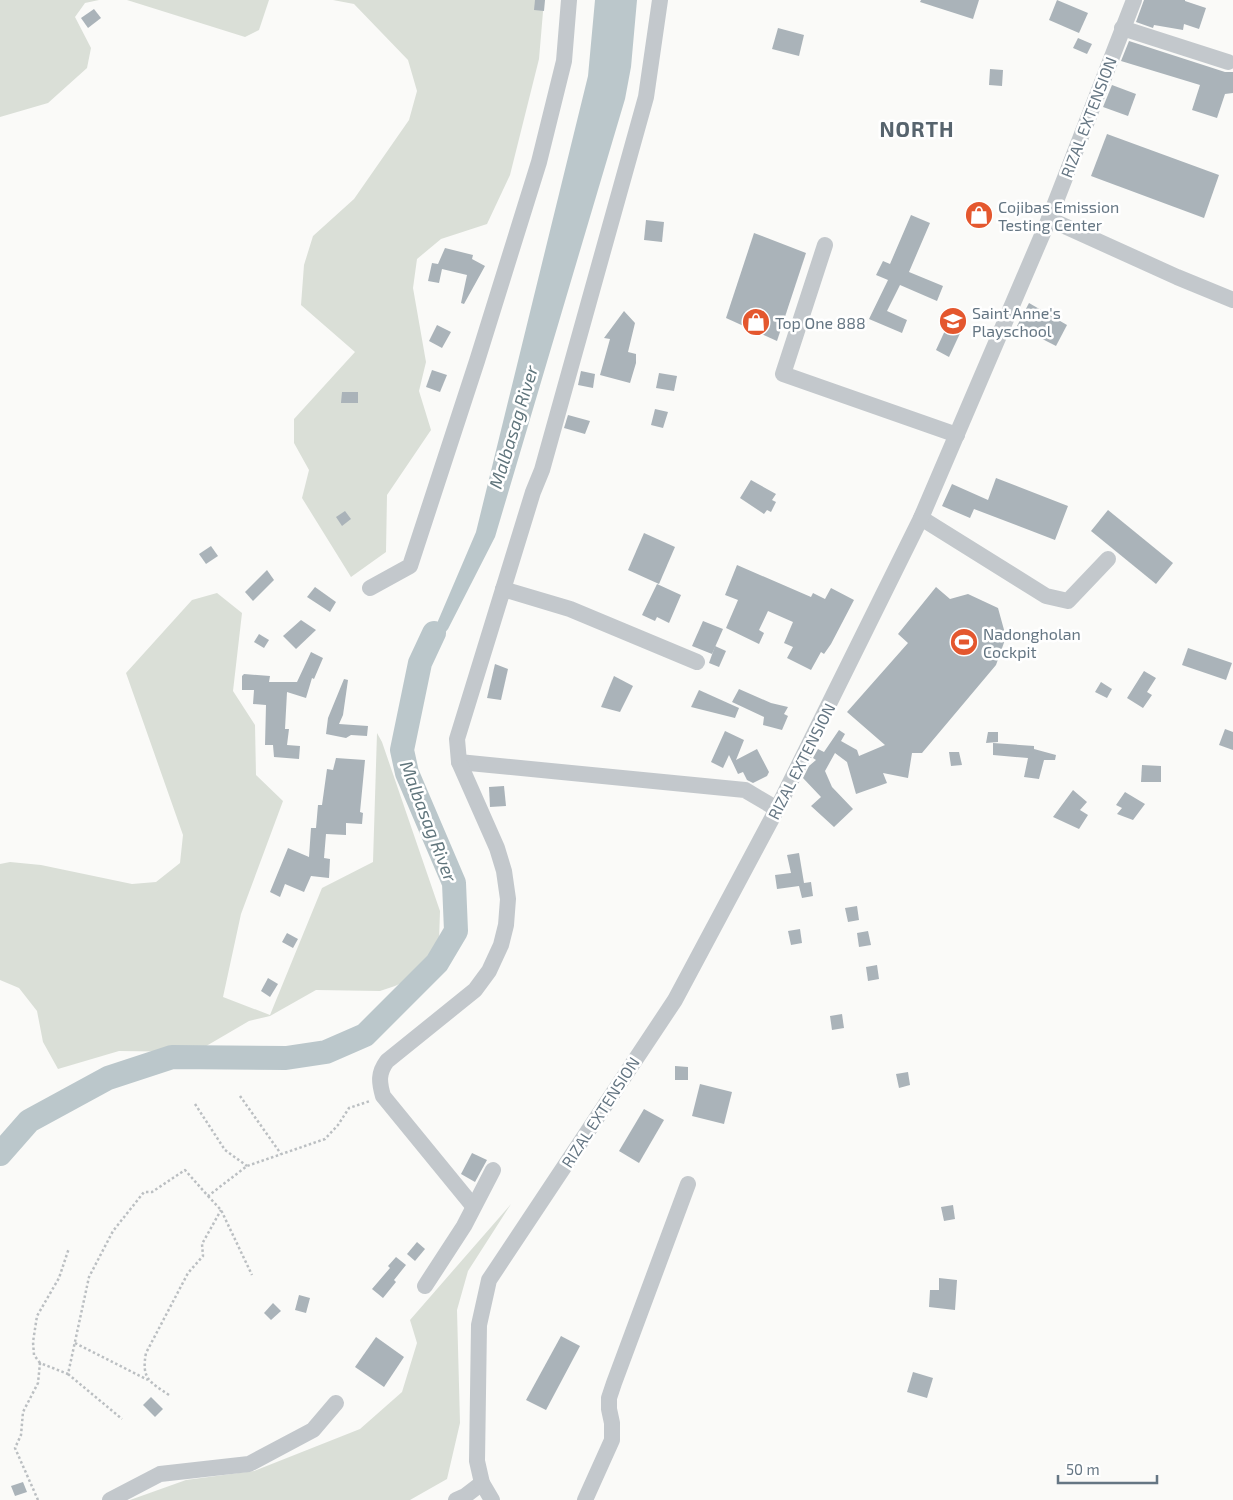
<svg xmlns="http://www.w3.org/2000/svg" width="1233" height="1500" font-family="'Exo 2',sans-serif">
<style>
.green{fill:#dadfd7}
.water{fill:#bbc7cb}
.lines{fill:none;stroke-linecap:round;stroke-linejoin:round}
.river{stroke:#bbc7cb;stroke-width:24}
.building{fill:#aab3b9}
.path{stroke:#bbbfc2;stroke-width:2.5;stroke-dasharray:2.5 2.5;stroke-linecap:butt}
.minor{stroke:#c3c8cc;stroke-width:16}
.labels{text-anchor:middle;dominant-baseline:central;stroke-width:5;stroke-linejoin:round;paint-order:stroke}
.street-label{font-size:16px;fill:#657683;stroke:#fff}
.poi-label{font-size:16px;fill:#657683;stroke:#fff;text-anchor:start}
.water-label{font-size:18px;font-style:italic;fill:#60757c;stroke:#fff}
.district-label{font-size:21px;font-weight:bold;letter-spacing:1px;fill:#57646e;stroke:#fff}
</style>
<rect width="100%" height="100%" fill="#fafaf8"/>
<g class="green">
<path d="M 0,0 L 99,0 L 85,3 L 75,17 L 91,48 L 87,68 L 48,103 L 0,117 Z"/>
<path d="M 127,0 L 269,0 L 259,30 L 245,37 Z"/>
<path d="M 333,0 L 544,0 L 539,59 L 510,175 L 487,224 L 441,239 L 417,259 L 413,288 L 426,362 L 419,391 L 431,430 L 387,495 L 386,552 L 351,577 L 302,498 L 309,470 L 294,443 L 294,419 L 355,352 L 301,305 L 304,265 L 313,236 L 354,199 L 409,120 L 417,91 L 408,60 L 354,4 Z"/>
<path d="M 217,593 L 242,613 L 233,691 L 255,725 L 256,775 L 283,801 L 241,914 L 223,997 L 270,1015 L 322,888 L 373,862 L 377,733 L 382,742 L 440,911 L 439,941 L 421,968 L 408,980 L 395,986 L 380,991 L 316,990 L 270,1016 L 249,1021 L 196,1052 L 119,1051 L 58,1069 L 43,1042 L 37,1011 L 19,988 L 0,980 L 0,864 L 10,862 L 41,865 L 132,884 L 156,882 L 180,863 L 183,835 L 126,673 L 192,600 Z"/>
<path d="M 511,1204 L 468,1271 L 457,1310 L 460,1423 L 447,1479 L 410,1500 L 130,1500 L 186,1480 L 254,1471 L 360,1429 L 402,1392 L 417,1343 L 410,1320 Z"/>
</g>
<path class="water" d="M 595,0 L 637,0 L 631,67 L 625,99 L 495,537 L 448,629 L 420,663 L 476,532 L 588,76 Z"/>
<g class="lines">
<path class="river" d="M 0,1154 L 29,1121 L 108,1078 L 172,1057 L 286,1058 L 326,1052 L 365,1035 L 437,963 L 456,931 L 454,883 L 407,773 L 402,750 L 420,663 L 434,633"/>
</g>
<g class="building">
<path d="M 535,0 L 545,0 L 544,11 L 534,10 Z"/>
<path d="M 921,0 L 979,0 L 973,19 L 920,2 Z"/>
<path d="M 1057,0 L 1088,13 L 1079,33 L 1049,20 Z"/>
<path d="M 1144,0 L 1185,0 L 1185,1 L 1206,8 L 1199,29 L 1184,24 L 1183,30 L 1154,25 L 1153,28 L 1136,22 Z"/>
<path d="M 94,9 L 101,18 L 88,28 L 81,18 Z"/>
<path d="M 778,28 L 804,35 L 799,56 L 772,49 Z"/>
<path d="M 1078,38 L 1092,44 L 1087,54 L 1073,48 Z"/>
<path d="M 1129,41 L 1225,72 L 1233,72 L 1233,93 L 1225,94 L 1217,118 L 1192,110 L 1200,85 L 1121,61 Z"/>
<path d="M 990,69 L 1003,70 L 1002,86 L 989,85 Z"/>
<path d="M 1112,85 L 1136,94 L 1128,116 L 1103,107 Z"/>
<path d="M 1107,134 L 1219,175 L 1204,218 L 1091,176 Z"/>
<path d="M 911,215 L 930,223 L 909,272 L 943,286 L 937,301 L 900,285 L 887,311 L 907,320 L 902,333 L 869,319 L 888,280 L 876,275 L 883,261 L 890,264 Z"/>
<path d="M 646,220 L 664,222 L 662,242 L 644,240 Z"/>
<path d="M 754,233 L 806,253 L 777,341 L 726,318 Z"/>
<path d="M 445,248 L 473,255 L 472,259 L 485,266 L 464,304 L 461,303 L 467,275 L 442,269 L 439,283 L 428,281 L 432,263 L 438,264 Z"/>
<path d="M 1029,303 L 1067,325 L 1056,346 L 1017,326 Z"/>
<path d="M 624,311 L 635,323 L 628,352 L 636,354 L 636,363 L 630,383 L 600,375 L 610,339 L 604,338 Z"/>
<path d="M 948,324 L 962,329 L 949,357 L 936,350 Z"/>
<path d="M 437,325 L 451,332 L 442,348 L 429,341 Z"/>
<path d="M 432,370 L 447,375 L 440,392 L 426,387 Z"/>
<path d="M 581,371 L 595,374 L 593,388 L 578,385 Z"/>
<path d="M 659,373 L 677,376 L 674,391 L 656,388 Z"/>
<path d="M 342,392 L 358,392 L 358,403 L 341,403 Z"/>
<path d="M 655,409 L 668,412 L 663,428 L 651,425 Z"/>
<path d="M 568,415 L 590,421 L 585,434 L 564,428 Z"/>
<path d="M 996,478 L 1068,506 L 1055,540 L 974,509 L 970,518 L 942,506 L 952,484 L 988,500 Z"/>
<path d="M 751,480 L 776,494 L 772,500 L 776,502 L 771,512 L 767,510 L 764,514 L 740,498 Z"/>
<path d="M 1108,510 L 1173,563 L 1156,584 L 1091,531 Z"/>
<path d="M 345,511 L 351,519 L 342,526 L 336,517 Z"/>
<path d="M 644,533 L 675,547 L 659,584 L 628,570 Z"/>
<path d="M 211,546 L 218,556 L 206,564 L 199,554 Z"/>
<path d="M 737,565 L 811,597 L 813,593 L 825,599 L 831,588 L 854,600 L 831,644 L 824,654 L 821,652 L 811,670 L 787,658 L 793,647 L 784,643 L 793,622 L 768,611 L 759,630 L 764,633 L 759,644 L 726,628 L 738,600 L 725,595 Z"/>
<path d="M 267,570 L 274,580 L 253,601 L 245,592 Z"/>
<path d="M 657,584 L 681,595 L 669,623 L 657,617 L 655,621 L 642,615 Z"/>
<path d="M 315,587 L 336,602 L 330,612 L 307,597 Z"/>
<path d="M 936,587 L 950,599 L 968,594 L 998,608 L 1006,637 L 996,665 L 922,753 L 912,753 L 908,778 L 883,773 L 887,783 L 856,794 L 847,762 L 835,753 L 825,771 L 832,787 L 853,809 L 834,827 L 811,806 L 821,797 L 803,778 L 809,766 L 816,760 L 813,758 L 818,749 L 824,752 L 839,730 L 845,734 L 841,741 L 857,750 L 859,756 L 885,745 L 847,712 L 908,643 L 898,634 Z"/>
<path d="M 301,620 L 316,630 L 296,649 L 283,636 Z"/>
<path d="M 703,621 L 723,629 L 712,654 L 692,646 Z"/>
<path d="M 259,634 L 269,640 L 264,648 L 254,642 Z"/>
<path d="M 715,646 L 726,651 L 719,667 L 709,663 Z"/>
<path d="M 1188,648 L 1232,663 L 1226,680 L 1182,665 Z"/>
<path d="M 311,652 L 323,658 L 314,679 L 312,678 L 306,698 L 287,692 L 285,729 L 289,729 L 287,745 L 300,746 L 299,759 L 274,757 L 273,745 L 265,745 L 266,705 L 253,704 L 254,690 L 242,690 L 242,676 L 244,674 L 270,676 L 269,682 L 297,682 Z"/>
<path d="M 495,664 L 508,669 L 501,700 L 487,698 Z"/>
<path d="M 1144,671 L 1156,678 L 1147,692 L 1152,695 L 1143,708 L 1127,698 Z"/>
<path d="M 614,676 L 633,686 L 620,712 L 601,707 Z"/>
<path d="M 344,679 L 348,680 L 343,715 L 339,724 L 368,726 L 367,736 L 351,735 L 346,738 L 326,734 L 328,718 Z"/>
<path d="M 1101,682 L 1112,689 L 1107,698 L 1095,692 Z"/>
<path d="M 739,689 L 771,703 L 788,707 L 784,714 L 788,716 L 782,730 L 763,725 L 764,717 L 732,702 Z"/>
<path d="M 699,690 L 739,708 L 735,718 L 691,707 Z"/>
<path d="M 1225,729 L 1233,732 L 1233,750 L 1219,745 Z"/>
<path d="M 725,731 L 744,740 L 736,760 L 757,749 L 769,772 L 767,776 L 753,783 L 747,780 L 743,772 L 738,774 L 729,755 L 723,768 L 711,762 Z"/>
<path d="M 988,732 L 998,732 L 998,742 L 986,743 Z"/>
<path d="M 993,743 L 1034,746 L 1034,749 L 1056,755 L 1055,760 L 1044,760 L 1039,779 L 1024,777 L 1028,758 L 993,755 Z"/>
<path d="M 949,752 L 959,752 L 962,765 L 951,766 Z"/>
<path d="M 336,758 L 365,760 L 360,812 L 363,813 L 362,824 L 346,823 L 346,835 L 326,834 L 324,858 L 330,859 L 329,878 L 311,876 L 304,892 L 285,884 L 280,897 L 270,892 L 288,848 L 309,857 L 311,828 L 316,828 L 318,805 L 322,805 L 327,769 L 333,770 Z"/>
<path d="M 1142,765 L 1161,766 L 1161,782 L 1141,782 Z"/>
<path d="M 504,786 L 506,806 L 490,807 L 489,787 Z"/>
<path d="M 1073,790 L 1087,802 L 1080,810 L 1088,815 L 1079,829 L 1053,817 Z"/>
<path d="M 1125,792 L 1145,804 L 1133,820 L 1117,814 L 1122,808 L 1116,805 Z"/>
<path d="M 799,853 L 804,883 L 811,882 L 813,896 L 802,898 L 799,886 L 777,889 L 775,875 L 791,873 L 787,855 Z"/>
<path d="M 857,906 L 859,920 L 848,922 L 845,908 Z"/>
<path d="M 800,929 L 802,943 L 791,945 L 788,931 Z"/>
<path d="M 868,931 L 871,945 L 859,947 L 857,933 Z"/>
<path d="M 287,933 L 298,939 L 293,948 L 282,942 Z"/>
<path d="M 877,965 L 879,979 L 868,981 L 866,967 Z"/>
<path d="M 268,978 L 278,984 L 270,997 L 261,991 Z"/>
<path d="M 842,1014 L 844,1028 L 832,1030 L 830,1016 Z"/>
<path d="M 675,1066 L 688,1067 L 688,1080 L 675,1080 Z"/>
<path d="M 908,1072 L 910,1085 L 899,1088 L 896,1074 Z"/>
<path d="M 700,1084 L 732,1092 L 724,1124 L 692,1116 Z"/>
<path d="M 644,1109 L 664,1120 L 639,1163 L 619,1151 Z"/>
<path d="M 472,1153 L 487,1160 L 475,1182 L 461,1174 Z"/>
<path d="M 953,1205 L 955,1219 L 944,1221 L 941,1207 Z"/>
<path d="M 417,1242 L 425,1249 L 415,1261 L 407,1254 Z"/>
<path d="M 396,1257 L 406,1265 L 394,1280 L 396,1282 L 383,1298 L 372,1289 L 390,1268 L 388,1266 Z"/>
<path d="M 939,1278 L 957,1280 L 955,1310 L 929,1307 L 930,1290 L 939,1290 Z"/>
<path d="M 299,1295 L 310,1298 L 306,1313 L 295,1310 Z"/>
<path d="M 273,1303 L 281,1311 L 271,1320 L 264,1313 Z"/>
<path d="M 561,1336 L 580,1346 L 546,1410 L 526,1400 Z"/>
<path d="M 376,1337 L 404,1357 L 384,1387 L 355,1367 Z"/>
<path d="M 913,1372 L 933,1378 L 927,1398 L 907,1392 Z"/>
<path d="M 151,1397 L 163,1409 L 155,1417 L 143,1405 Z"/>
<path d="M 23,1482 L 27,1492 L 15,1496 L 11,1486 Z"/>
</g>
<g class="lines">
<g class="path">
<path d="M 240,1096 L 281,1154"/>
<path d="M 195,1104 L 225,1150 L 247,1166"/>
<path d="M 208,1196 L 221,1210 L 252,1275"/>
<path d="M 75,1343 L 148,1380"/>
<path d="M 40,1363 L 34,1355 L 33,1342 L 37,1316 L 59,1278 L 69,1248"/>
<path d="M 68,1374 L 122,1419"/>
<path d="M 169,1395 C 150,1382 141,1379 146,1353 L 188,1273 L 203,1256 L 202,1244 L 221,1210"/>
<path d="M 38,1500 L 15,1448 L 21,1435 L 23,1412 L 38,1383 L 40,1363 L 68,1374 L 89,1277 L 113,1231 L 144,1192 L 152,1192 L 185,1170 L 208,1196 L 247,1166 L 325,1139 L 338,1125 L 349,1108 L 370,1101"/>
</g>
<g class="minor">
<path d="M 1122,28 L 1228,62"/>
<path d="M 1049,219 L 1177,277 L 1233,300"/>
<path d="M 825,245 L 783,374 L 957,435"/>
<path d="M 921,518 L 1046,596 L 1068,601 L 1108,559"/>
<path d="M 370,588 L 410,566 L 477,361 L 539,162 L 564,61 L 569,0"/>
<path d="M 503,589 L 570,609 L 697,662"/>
<path d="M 459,762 L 745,790 L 777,809"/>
<path d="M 473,1206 L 383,1096 C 379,1082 378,1073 387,1061 L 475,990 L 489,971 L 501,945 L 506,925 L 508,899 L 504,871 L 497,848 L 459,762 L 457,739 L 533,492 L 542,470 L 646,97 L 660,0"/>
<path d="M 425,1286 L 464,1226 L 493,1170"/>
<path d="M 110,1500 L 160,1474 L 249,1464 L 313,1430 L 336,1403"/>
<path d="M 456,1500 L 465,1496 L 482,1483"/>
<path d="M 492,1500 L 482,1483 L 477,1461 L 479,1325 L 489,1280 L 675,1000 L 777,809 L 921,518 L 1049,219 L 1134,0"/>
<path d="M 585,1500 L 612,1440 L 612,1423 L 609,1409 L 609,1398 L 614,1383 L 688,1184"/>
</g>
</g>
<defs>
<symbol id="shop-disc" viewBox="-11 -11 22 22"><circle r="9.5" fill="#e4572e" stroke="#fff"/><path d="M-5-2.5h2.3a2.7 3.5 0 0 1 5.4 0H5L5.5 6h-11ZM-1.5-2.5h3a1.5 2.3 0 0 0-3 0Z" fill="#fff"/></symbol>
<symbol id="school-disc" viewBox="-11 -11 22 22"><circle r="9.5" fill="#e4572e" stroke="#fff"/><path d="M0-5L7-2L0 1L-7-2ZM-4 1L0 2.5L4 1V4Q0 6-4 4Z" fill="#fff"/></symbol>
<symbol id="stadium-disc" viewBox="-11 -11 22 22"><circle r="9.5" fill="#e4572e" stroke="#fff"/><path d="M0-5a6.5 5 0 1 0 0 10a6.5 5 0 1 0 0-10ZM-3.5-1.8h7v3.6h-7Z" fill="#fff"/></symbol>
</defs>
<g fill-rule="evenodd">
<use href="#shop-disc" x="963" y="199" width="32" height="32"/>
<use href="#school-disc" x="937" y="305" width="32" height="32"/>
<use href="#shop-disc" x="740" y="306" width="32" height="32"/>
<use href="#stadium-disc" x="948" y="626" width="32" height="32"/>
</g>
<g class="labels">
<g class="street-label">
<text transform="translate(1088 117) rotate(-69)">RIZAL EXTENSION</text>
<text transform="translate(801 761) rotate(-63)">RIZAL EXTENSION</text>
<text transform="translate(600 1112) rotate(-57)">RIZAL EXTENSION</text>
</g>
<g class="poi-label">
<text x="998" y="206">Cojibas Emission<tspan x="998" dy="18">Testing Center</tspan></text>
<text x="972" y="312">Saint Anne's<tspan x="972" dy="18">Playschool</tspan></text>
<text x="775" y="322">Top One 888</text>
<text x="983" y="633">Nadongholan<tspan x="983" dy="18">Cockpit</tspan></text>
</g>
<g class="water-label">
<text transform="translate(513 427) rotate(-73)">Malbasag River</text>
<text transform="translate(429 821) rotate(69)">Malbasag River</text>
</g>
<g class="district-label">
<text x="917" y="128">NORTH</text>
</g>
</g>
<path d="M1058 1475v8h99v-8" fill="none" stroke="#657683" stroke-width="2.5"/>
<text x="1066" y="1475" font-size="15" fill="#657683" stroke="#ffffff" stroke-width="4" paint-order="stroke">50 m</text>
</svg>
